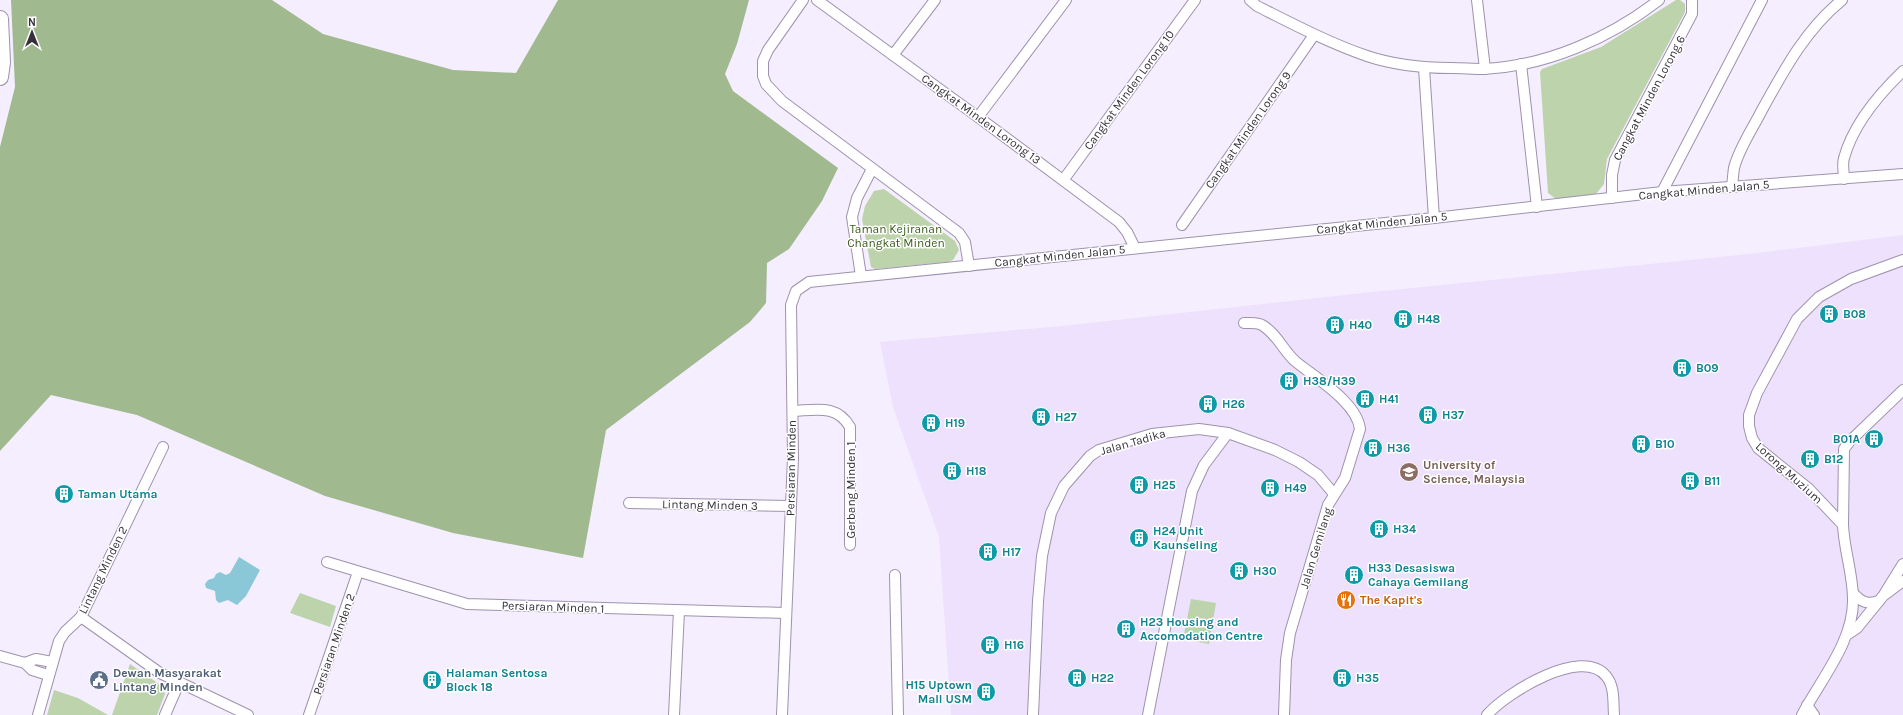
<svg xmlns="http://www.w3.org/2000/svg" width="1903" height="715" font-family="Karla,sans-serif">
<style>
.built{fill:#ede1fd}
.green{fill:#bcd3ab}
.forest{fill:#a0b98e}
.water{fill:#8bc8d7}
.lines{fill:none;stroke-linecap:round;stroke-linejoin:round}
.street-casing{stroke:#9e92ad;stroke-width:12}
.primary-casing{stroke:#9e92ad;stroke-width:18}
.street{stroke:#fff;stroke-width:10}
.primary{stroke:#fff;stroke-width:16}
.labels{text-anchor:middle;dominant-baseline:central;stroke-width:3;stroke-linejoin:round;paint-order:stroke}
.street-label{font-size:12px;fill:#35303b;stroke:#fff}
.park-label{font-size:12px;fill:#38581a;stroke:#fff}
.culture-label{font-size:12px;font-weight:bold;fill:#0d838f;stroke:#fff;text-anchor:start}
.education-label{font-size:12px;font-weight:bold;fill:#785e54;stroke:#fff;text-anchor:start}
.food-label{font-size:12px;font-weight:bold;fill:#c56008;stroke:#fff;text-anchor:start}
.service-label{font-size:12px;font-weight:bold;fill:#4e5e75;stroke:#fff;text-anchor:start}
</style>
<rect width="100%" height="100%" fill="#f5eeff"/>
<path class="built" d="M 1903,235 L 1903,715 L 951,715 L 939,537 L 893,407 L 880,342 L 1062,326 L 1363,293 L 1749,254 Z"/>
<g class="green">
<path d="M 1676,0 L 1680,0 L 1685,4 L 1685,12 L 1607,159 L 1604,184 L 1596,194 L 1556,199 L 1548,193 L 1540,72 L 1542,69 L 1601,47 Z"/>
<path d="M 884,189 L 955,241 L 959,250 L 953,260 L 948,262 L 875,269 L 871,267 L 862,219 L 865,206 L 874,191 Z"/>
<path d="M 300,593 L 336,606 L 330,627 L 290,613 Z"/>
<path d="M 1191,599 L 1216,603 L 1209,644 L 1183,639 Z"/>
<path d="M 130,664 L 162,686 L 165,694 L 157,715 L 112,715 Z"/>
<path d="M 54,690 L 78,698 L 108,715 L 47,715 Z"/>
</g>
<path class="forest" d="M 11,0 L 272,0 L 323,34 L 453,70 L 516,73 L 558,0 L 749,0 L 737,44 L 725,74 L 733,91 L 838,168 L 822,201 L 789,249 L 767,263 L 766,303 L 750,322 L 606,430 L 583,558 L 453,533 L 325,496 L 137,415 L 51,395 L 0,451 L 0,147 L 15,87 Z"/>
<path class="water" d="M 239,557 L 260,570 L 246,596 L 237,605 L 228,600 L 219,603 L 216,600 L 215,591 L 206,588 L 205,584 L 208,580 L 214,578 L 216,574 L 220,572 L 226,575 L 230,573 Z"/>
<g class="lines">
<defs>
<g id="street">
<path d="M 803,0 L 768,50 L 763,61 L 763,76 L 766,84 L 782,101 L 959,233 L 965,242 L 969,266"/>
<path d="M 817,0 L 978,117 L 1119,222 L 1127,232 L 1135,248"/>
<path d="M 1250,0 L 1257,6 C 1293,24 1329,43 1367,56 C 1394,65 1423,68 1451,68 C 1462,68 1473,69 1484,69 C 1547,66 1610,38 1659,0"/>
<path d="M 1477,0 L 1485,69"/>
<path d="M 893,55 L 935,0"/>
<path d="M 1521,64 L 1537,207"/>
<path d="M 1424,68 L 1434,218"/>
<path d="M 978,117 L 1066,0"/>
<path d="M 1064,179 L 1195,0"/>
<path d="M 1844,179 C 1844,172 1842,164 1844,158 C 1853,125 1879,94 1903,71"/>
<path d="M 1732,186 C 1733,180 1733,174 1734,168 C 1739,148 1753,128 1762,110 C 1784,70 1806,29 1842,0"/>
<path d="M 1662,192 L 1762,0"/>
<path d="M 1612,198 L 1612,175 L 1615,160 L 1692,14 L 1692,0"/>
<path d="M 1182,225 L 1314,35"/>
<path d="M 861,276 L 852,217 L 857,198 L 872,169"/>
<path d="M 1244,323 C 1250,323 1257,322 1262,325 C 1277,334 1283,350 1295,361 C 1314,377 1357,402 1360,429 L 1345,478 L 1328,505 L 1290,633 L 1286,660 L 1284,715"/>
<path d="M 793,411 C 816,410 837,404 850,427 L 850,545"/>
<path d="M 629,503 L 791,506"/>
<path d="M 1843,525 L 1844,449 L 1850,441 L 1903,390"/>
<path d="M 327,562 L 467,604 L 785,613"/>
<path d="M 895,575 L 898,715"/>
<path d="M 1853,593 C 1861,602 1868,605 1879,601"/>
<path d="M 1885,593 L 1903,564"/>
<path d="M 81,617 L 160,673 L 248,715"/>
<path d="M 1848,634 L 1857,628 L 1883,596 L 1903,581"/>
<path d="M 0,656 L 25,663 L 32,670 L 48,675"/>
<path d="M 25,663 L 36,659 L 52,662"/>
<path d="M 1807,705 L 1814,715"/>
<path d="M 38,715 L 59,641 L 65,632 L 81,617 L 163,447"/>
<path d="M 165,715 L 179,683"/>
<path d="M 309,715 L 358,572"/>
<path d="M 674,715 L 679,611"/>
<path d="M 782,715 L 793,458 L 791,305 L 796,291 L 809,282 L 1434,218 L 1662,192 L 1903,174"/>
<path d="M 1033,715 L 1038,601 L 1042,556 L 1051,513 L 1064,486 L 1090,456 L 1099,450 L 1152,434 L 1199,429 L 1228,433 L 1275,450 L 1299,462 L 1318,475 L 1334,494"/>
<path d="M 1148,715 L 1192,491 L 1204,465 L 1228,433"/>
<path d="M 1487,715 C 1506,693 1582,646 1606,676 C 1615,686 1613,703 1614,715"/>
<path d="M 1802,715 C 1821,679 1854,641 1853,599 C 1853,574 1844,550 1843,525 L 1809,489 L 1758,448 L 1752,438 L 1749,426 L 1749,415 L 1757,393 L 1797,319 L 1819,297 L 1851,279 L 1903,260"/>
</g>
<path id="primary" d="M 0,19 L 2,62 L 0,77"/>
</defs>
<use href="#street" class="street-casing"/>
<use href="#primary" class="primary-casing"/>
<use href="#street" class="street"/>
<use href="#primary" class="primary"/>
</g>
<defs>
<symbol id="building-disc" viewBox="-11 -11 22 22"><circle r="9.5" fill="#0f9aa8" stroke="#fff"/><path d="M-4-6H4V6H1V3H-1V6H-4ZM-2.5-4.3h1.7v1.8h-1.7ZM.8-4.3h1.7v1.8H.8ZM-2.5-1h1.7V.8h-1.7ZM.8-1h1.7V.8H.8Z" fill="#fff"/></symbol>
<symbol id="university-disc" viewBox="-11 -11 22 22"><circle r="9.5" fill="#8d6e63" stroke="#fff"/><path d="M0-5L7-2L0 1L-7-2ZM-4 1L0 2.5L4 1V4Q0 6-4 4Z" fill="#fff"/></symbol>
<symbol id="restaurant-disc" viewBox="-11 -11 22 22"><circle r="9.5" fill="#e8710a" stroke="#fff"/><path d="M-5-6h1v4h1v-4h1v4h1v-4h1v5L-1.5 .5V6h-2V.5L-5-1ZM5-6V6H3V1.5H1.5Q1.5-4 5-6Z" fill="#fff"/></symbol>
<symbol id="civic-disc" viewBox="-11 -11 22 22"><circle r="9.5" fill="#5c6f8a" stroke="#fff"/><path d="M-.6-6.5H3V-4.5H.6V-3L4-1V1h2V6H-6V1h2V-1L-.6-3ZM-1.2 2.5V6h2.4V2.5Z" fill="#fff"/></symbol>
</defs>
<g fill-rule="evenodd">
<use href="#building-disc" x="1818" y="303" width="22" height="22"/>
<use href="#building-disc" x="1392" y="308" width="22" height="22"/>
<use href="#building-disc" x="1324" y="314" width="22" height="22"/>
<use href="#building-disc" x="1671" y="357" width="22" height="22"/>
<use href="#building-disc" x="1278" y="370" width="22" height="22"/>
<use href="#building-disc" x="1354" y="388" width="22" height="22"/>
<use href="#building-disc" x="1197" y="393" width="22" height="22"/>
<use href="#building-disc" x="1417" y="404" width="22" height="22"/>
<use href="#building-disc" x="1030" y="406" width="22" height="22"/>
<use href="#building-disc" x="920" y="412" width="22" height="22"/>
<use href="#building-disc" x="1863" y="428" width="22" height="22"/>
<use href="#building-disc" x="1630" y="433" width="22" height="22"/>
<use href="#building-disc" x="1362" y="437" width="22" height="22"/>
<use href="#building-disc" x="1799" y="448" width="22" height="22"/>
<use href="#building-disc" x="941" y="460" width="22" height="22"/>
<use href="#university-disc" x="1398" y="461" width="22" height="22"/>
<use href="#building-disc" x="1679" y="470" width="22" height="22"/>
<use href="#building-disc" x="1128" y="474" width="22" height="22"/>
<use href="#building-disc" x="1259" y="477" width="22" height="22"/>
<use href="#building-disc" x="53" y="483" width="22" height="22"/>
<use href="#building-disc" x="1368" y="518" width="22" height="22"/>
<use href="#building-disc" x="1128" y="527" width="22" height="22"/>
<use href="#building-disc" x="977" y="541" width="22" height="22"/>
<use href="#building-disc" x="1228" y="560" width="22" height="22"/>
<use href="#building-disc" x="1343" y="564" width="22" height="22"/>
<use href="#restaurant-disc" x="1335" y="589" width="22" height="22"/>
<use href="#building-disc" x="1115" y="618" width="22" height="22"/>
<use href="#building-disc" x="979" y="634" width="22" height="22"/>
<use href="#building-disc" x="1066" y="667" width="22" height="22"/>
<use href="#building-disc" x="1331" y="667" width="22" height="22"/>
<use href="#civic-disc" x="88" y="669" width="22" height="22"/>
<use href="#building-disc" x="421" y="669" width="22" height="22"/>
<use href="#building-disc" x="975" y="681" width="22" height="22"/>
</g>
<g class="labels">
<g class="street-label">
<text transform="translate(1129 90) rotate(-54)">Cangkat Minden Lorong 10</text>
<text transform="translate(1649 98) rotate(-62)">Cangkat Minden Lorong 6</text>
<text transform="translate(981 119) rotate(36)">Cangkat Minden Lorong 13</text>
<text transform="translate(1248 130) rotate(-55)">Cangkat Minden Lorong 9</text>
<text transform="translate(1704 190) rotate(-5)">Cangkat Minden Jalan 5</text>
<text transform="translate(1382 223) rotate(-6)">Cangkat Minden Jalan 5</text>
<text transform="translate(1060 256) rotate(-6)">Cangkat Minden Jalan 5</text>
<text transform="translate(1133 442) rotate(-16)">Jalan Tadika</text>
<text transform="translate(791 468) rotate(-89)">Persiaran Minden</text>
<text transform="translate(1789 473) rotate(42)">Lorong Muzium</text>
<text transform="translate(851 490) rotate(-90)">Gerbang Minden 1</text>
<text transform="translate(710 505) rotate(1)">Lintang Minden 3</text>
<text transform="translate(1316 548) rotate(-73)">Jalan Gemilang</text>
<text transform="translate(103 570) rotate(-64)">Lintang Minden 2</text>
<text transform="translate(553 607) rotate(2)">Persiaran Minden 1</text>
<text transform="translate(334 644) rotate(-71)">Persiaran Minden 2</text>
</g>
<g class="park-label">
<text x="896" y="229">Taman Kejiranan<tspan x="896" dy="14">Changkat Minden</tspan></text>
</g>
<g class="culture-label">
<text x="1843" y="314">B08</text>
<text x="1417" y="319">H48</text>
<text x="1349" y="325">H40</text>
<text x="1696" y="368">B09</text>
<text x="1303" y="381">H38/H39</text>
<text x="1379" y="399">H41</text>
<text x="1222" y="404">H26</text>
<text x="1442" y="415">H37</text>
<text x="1055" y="417">H27</text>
<text x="945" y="423">H19</text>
<text x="1860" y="439" text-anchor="end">B01A</text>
<text x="1655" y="444">B10</text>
<text x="1387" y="448">H36</text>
<text x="1824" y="459">B12</text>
<text x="966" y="471">H18</text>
<text x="1704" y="481">B11</text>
<text x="1153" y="485">H25</text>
<text x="1284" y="488">H49</text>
<text x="78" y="494">Taman Utama</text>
<text x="1393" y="529">H34</text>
<text x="1153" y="531">H24 Unit<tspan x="1153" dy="14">Kaunseling</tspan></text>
<text x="1002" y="552">H17</text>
<text x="1368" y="568">H33 Desasiswa<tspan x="1368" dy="14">Cahaya Gemilang</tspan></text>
<text x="1253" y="571">H30</text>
<text x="1140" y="622">H23 Housing and<tspan x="1140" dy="14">Accomodation Centre</tspan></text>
<text x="1004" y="645">H16</text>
<text x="446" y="673">Halaman Sentosa<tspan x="446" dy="14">Block 18</tspan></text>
<text x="1091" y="678">H22</text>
<text x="1356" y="678">H35</text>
<text x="972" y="685" text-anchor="end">H15 Uptown<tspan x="972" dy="14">Mall USM</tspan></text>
</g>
<g class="education-label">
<text x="1423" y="465">University of<tspan x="1423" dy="14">Science, Malaysia</tspan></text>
</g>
<g class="food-label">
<text x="1360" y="600">The Kapit's</text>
</g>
<g class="service-label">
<text x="113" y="673">Dewan Masyarakat<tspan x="113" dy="14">Lintang Minden</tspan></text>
</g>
</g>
<g transform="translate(32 32)" stroke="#ffffff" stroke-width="3" paint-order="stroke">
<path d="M0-3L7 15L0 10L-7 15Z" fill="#35303b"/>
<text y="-6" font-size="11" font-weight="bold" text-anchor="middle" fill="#35303b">N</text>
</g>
</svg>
